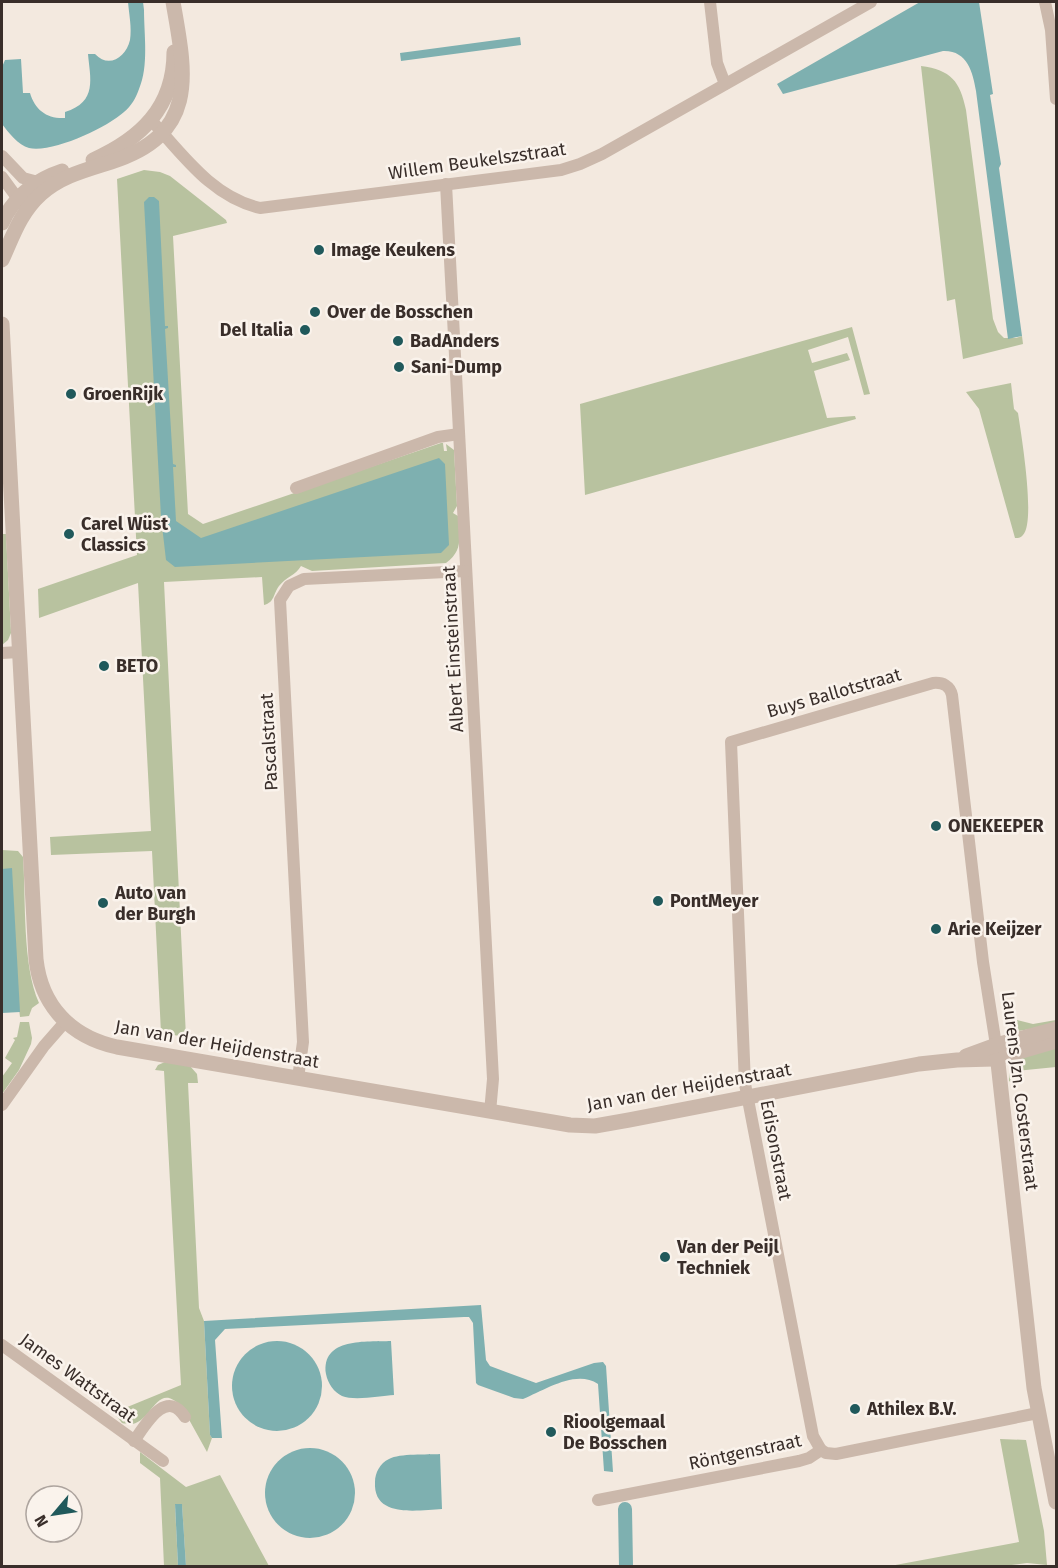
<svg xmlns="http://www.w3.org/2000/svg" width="1058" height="1568" font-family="'Fira Sans',sans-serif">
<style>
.green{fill:#b8c29f}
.water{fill:#7eb0b0}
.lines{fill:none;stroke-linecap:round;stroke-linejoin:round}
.canal{stroke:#7eb0b0;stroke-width:14}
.minor{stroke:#cbb8ab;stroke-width:12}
.tertiary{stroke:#cbb8ab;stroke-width:15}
.poi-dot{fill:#20595b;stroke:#faf3ec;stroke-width:2}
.labels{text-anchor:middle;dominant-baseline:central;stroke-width:5;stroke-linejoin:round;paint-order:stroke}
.street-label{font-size:18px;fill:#392e2a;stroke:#faf3ec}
.poi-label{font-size:18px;font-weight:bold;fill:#392e2a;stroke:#faf3ec;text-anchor:start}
</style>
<rect width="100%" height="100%" fill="#f3e9df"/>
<g class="green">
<path d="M 921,66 C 951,70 960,81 966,110 L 993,319 L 998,332 L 1004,338 L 1016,338 L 1022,336 L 1023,344 L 963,359 L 955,299 L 947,301 Z"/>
<path d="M 144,170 L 160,172 L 170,176 L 226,220 L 227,223 L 173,236 L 188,514 L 203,524 L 441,443 L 443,443 L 444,451 L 447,451 L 446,444 L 454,450 L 457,506 L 453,513 L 458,516 C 459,536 464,550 446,563 L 312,571 L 301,566 C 296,575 286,577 279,586 C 273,594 275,602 264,605 L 262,577 L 164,582 L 186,1037 L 161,1033 L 152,851 L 51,855 L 50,837 L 151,831 L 138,583 L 39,618 L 38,589 L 137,555 L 117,179 Z"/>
<path d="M 852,327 L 870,394 L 864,395 L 848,337 L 808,350 L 812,363 L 847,353 L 850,360 L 814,371 L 827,418 L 855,416 L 856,419 L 585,495 L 580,404 Z"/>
<path d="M 1011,383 L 1014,409 L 1018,413 C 1021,433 1036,522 1023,535 C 1021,538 1018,538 1015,538 L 979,409 L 966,392 Z"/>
<path d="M 2,534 L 6,534 L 11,633 L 8,640 L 2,645 Z"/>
<path d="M 2,850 L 18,851 L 23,857 C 26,899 22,965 39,1003 L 32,1008 L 29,1016 L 20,1017 L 2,869 Z"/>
<path d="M 1013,1019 L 1033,1024 L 1056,1020 L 1056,1025 L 1018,1031 L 1007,1023 Z"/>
<path d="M 20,1022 L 29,1022 L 32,1038 L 31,1044 L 19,1070 L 2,1094 L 2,1077 L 12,1063 L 5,1058 L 15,1040 L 13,1038 L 17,1037 Z"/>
<path d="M 1056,1045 L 1056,1067 L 1015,1071 L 1016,1085 L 1009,1081 C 1008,1056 1037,1052 1056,1045 Z"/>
<path d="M 165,1062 L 190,1066 L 197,1074 L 198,1083 L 188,1083 L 199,1308 L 204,1321 L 210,1435 L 212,1438 L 207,1452 L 182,1407 C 153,1376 153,1433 122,1423 L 115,1414 L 117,1408 L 120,1410 L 181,1385 L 164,1071 L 155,1070 L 158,1065 Z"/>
<path d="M 1000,1439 L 1026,1440 L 1044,1531 L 1047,1565 L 1027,1563 L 1003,1566 L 890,1566 L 1019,1542 Z"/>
<path d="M 140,1452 L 186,1487 L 220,1475 L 269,1566 L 186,1566 L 182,1505 L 175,1505 L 178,1566 L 164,1566 L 160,1478 L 140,1463 Z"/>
</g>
<g class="water">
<path d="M 128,2 L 143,2 L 144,10 C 144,35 149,66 139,89 C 136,98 131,106 124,112 C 106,128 53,153 29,148 C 18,145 9,133 2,124 L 2,67 L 5,60 L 21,59 L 23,93 L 30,93 C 35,110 47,119 65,118 L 65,112 C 98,102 90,78 88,54 L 95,54 C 109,69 126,57 130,40 C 132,28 129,14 128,2 Z"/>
<path d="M 920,2 L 979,2 L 993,94 L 990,95 L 1001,164 L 999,168 L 1022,336 L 1008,339 L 976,91 C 973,72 967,50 943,51 L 783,94 L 777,84 Z"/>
<path d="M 520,37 L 521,45 L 401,61 L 400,53 Z"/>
<path d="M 149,197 L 154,197 L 159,201 L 165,326 L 168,326 L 168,328 L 165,329 L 173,464 L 176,465 L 176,467 L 173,467 L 176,521 L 201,538 L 439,458 L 445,464 L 449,545 L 441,553 L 175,567 L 166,560 L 161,517 L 144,202 Z"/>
<path d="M 12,868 L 20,1012 L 2,1013 L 2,869 Z"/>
<path d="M 481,1305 L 486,1360 L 490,1366 L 536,1383 L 594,1363 L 603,1362 L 606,1366 L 613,1472 L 604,1471 L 598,1384 C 576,1369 545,1390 523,1399 L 514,1398 L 478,1385 L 476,1383 L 473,1323 L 469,1317 L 464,1317 L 225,1329 L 215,1340 L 222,1438 L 212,1438 L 210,1435 L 204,1321 Z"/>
<path d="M 391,1341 L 394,1395 C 381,1396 354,1401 342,1396 C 334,1392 328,1384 326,1374 C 321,1337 367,1342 391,1341 Z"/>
<circle cx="277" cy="1386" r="45"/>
<circle cx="310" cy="1493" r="45"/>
<path d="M 440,1454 L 442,1509 C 419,1510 373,1519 375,1482 C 375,1473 380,1463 389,1459 C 400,1453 427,1455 440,1454 Z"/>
<path d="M 175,1504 L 182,1504 L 186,1566 L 178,1566 Z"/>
</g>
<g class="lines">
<path class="canal" d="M 625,1509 L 626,1566"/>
<g class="minor">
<path d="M 710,2 L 717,63 L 725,84"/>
<path d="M 1045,2 L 1051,30 L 1056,99"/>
<path d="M 151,120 C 183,155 212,197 260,208 L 561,170 L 580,164 L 602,154 L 871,2"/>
<path d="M 2,156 L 23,178 L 38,182"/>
<path d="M 2,177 L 18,199 L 25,198"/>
<path d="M 446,184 L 493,1079 L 490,1112"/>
<path d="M 296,488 L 438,437 L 459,434"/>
<path d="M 2,653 L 19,652"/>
<path d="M 298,1078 L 303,1042 L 280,600 L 289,586 L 304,579 L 466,571"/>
<path d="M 2,1105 L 44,1046 L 65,1022"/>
<path d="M 2,1345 L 163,1461"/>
<path d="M 134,1441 C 146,1424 166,1388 185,1417"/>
<path d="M 821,1450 L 813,1436 L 745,1084 L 731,742 L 933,683 C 943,682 950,686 952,695 L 983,962 L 996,1045"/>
<path d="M 598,1500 L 799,1461 L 809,1458 L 821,1450 L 826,1453 L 836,1454 L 1038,1413"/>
</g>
<g class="tertiary">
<path d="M 93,160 C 140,139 174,108 174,52"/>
<path d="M 2,223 C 14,197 35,180 62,171"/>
<path d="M 2,260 C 13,236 20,213 41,194 C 61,176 86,170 111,162 C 199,134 186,75 173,2"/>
<path d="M 2,324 L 36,959 C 41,1006 71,1037 117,1047 L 570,1125 L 595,1126 L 629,1120 L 919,1064 L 957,1060 L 994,1059 L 1056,1041"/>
<path d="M 996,1045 L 1034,1388 L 1056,1502"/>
<path d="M 966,1056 L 996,1045 L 1056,1029"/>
</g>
</g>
<g class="poi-dot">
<circle cx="319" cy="250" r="6"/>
<circle cx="315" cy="312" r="6"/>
<circle cx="305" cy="330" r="6"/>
<circle cx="398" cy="341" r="6"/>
<circle cx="399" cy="367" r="6"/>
<circle cx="71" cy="394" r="6"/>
<circle cx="69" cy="534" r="6"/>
<circle cx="104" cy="666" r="6"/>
<circle cx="936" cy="826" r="6"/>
<circle cx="658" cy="901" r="6"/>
<circle cx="103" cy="903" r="6"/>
<circle cx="936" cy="929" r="6"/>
<circle cx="665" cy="1257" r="6"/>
<circle cx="855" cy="1409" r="6"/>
<circle cx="551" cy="1432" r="6"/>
</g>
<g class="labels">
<g class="street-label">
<text transform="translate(477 161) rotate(-8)">Willem Beukelszstraat</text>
<text transform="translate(453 649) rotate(-93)">Albert Einsteinstraat</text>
<text transform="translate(834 693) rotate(-16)">Buys Ballotstraat</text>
<text transform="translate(269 742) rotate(-93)">Pascalstraat</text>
<text transform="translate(217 1044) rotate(10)">Jan van der Heijdenstraat</text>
<text transform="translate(689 1087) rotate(-10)">Jan van der Heijdenstraat</text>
<text transform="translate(1020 1091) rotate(83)">Laurens Jzn. Costerstraat</text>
<text transform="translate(776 1150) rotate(79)">Edisonstraat</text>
<text transform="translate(78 1378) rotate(36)">James Wattstraat</text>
<text transform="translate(745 1452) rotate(-12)">Röntgenstraat</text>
</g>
<g class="poi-label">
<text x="331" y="250">Image Keukens</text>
<text x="327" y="312">Over de Bosschen</text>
<text x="293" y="330" text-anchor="end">Del Italia</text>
<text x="410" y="341">BadAnders</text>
<text x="411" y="367">Sani-Dump</text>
<text x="83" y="394">GroenRijk</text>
<text x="81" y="524">Carel Wüst<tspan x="81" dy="21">Classics</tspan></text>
<text x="116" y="666">BETO</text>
<text x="948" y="826">ONEKEEPER</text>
<text x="115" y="893">Auto van<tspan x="115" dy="21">der Burgh</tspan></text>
<text x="670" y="901">PontMeyer</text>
<text x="948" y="929">Arie Keijzer</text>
<text x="677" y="1247">Van der Peijl<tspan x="677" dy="21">Techniek</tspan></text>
<text x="867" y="1409">Athilex B.V.</text>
<text x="563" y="1422">Rioolgemaal<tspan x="563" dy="21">De Bosschen</tspan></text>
</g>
</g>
<rect width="1058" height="1568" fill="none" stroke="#392e2a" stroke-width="6"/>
<g transform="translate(54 1514) rotate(241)"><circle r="28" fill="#faf3ec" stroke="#ada49e" stroke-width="1.5"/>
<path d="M0-4.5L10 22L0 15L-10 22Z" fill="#20595b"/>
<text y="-9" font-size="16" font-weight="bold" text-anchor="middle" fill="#392e2a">N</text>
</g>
</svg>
